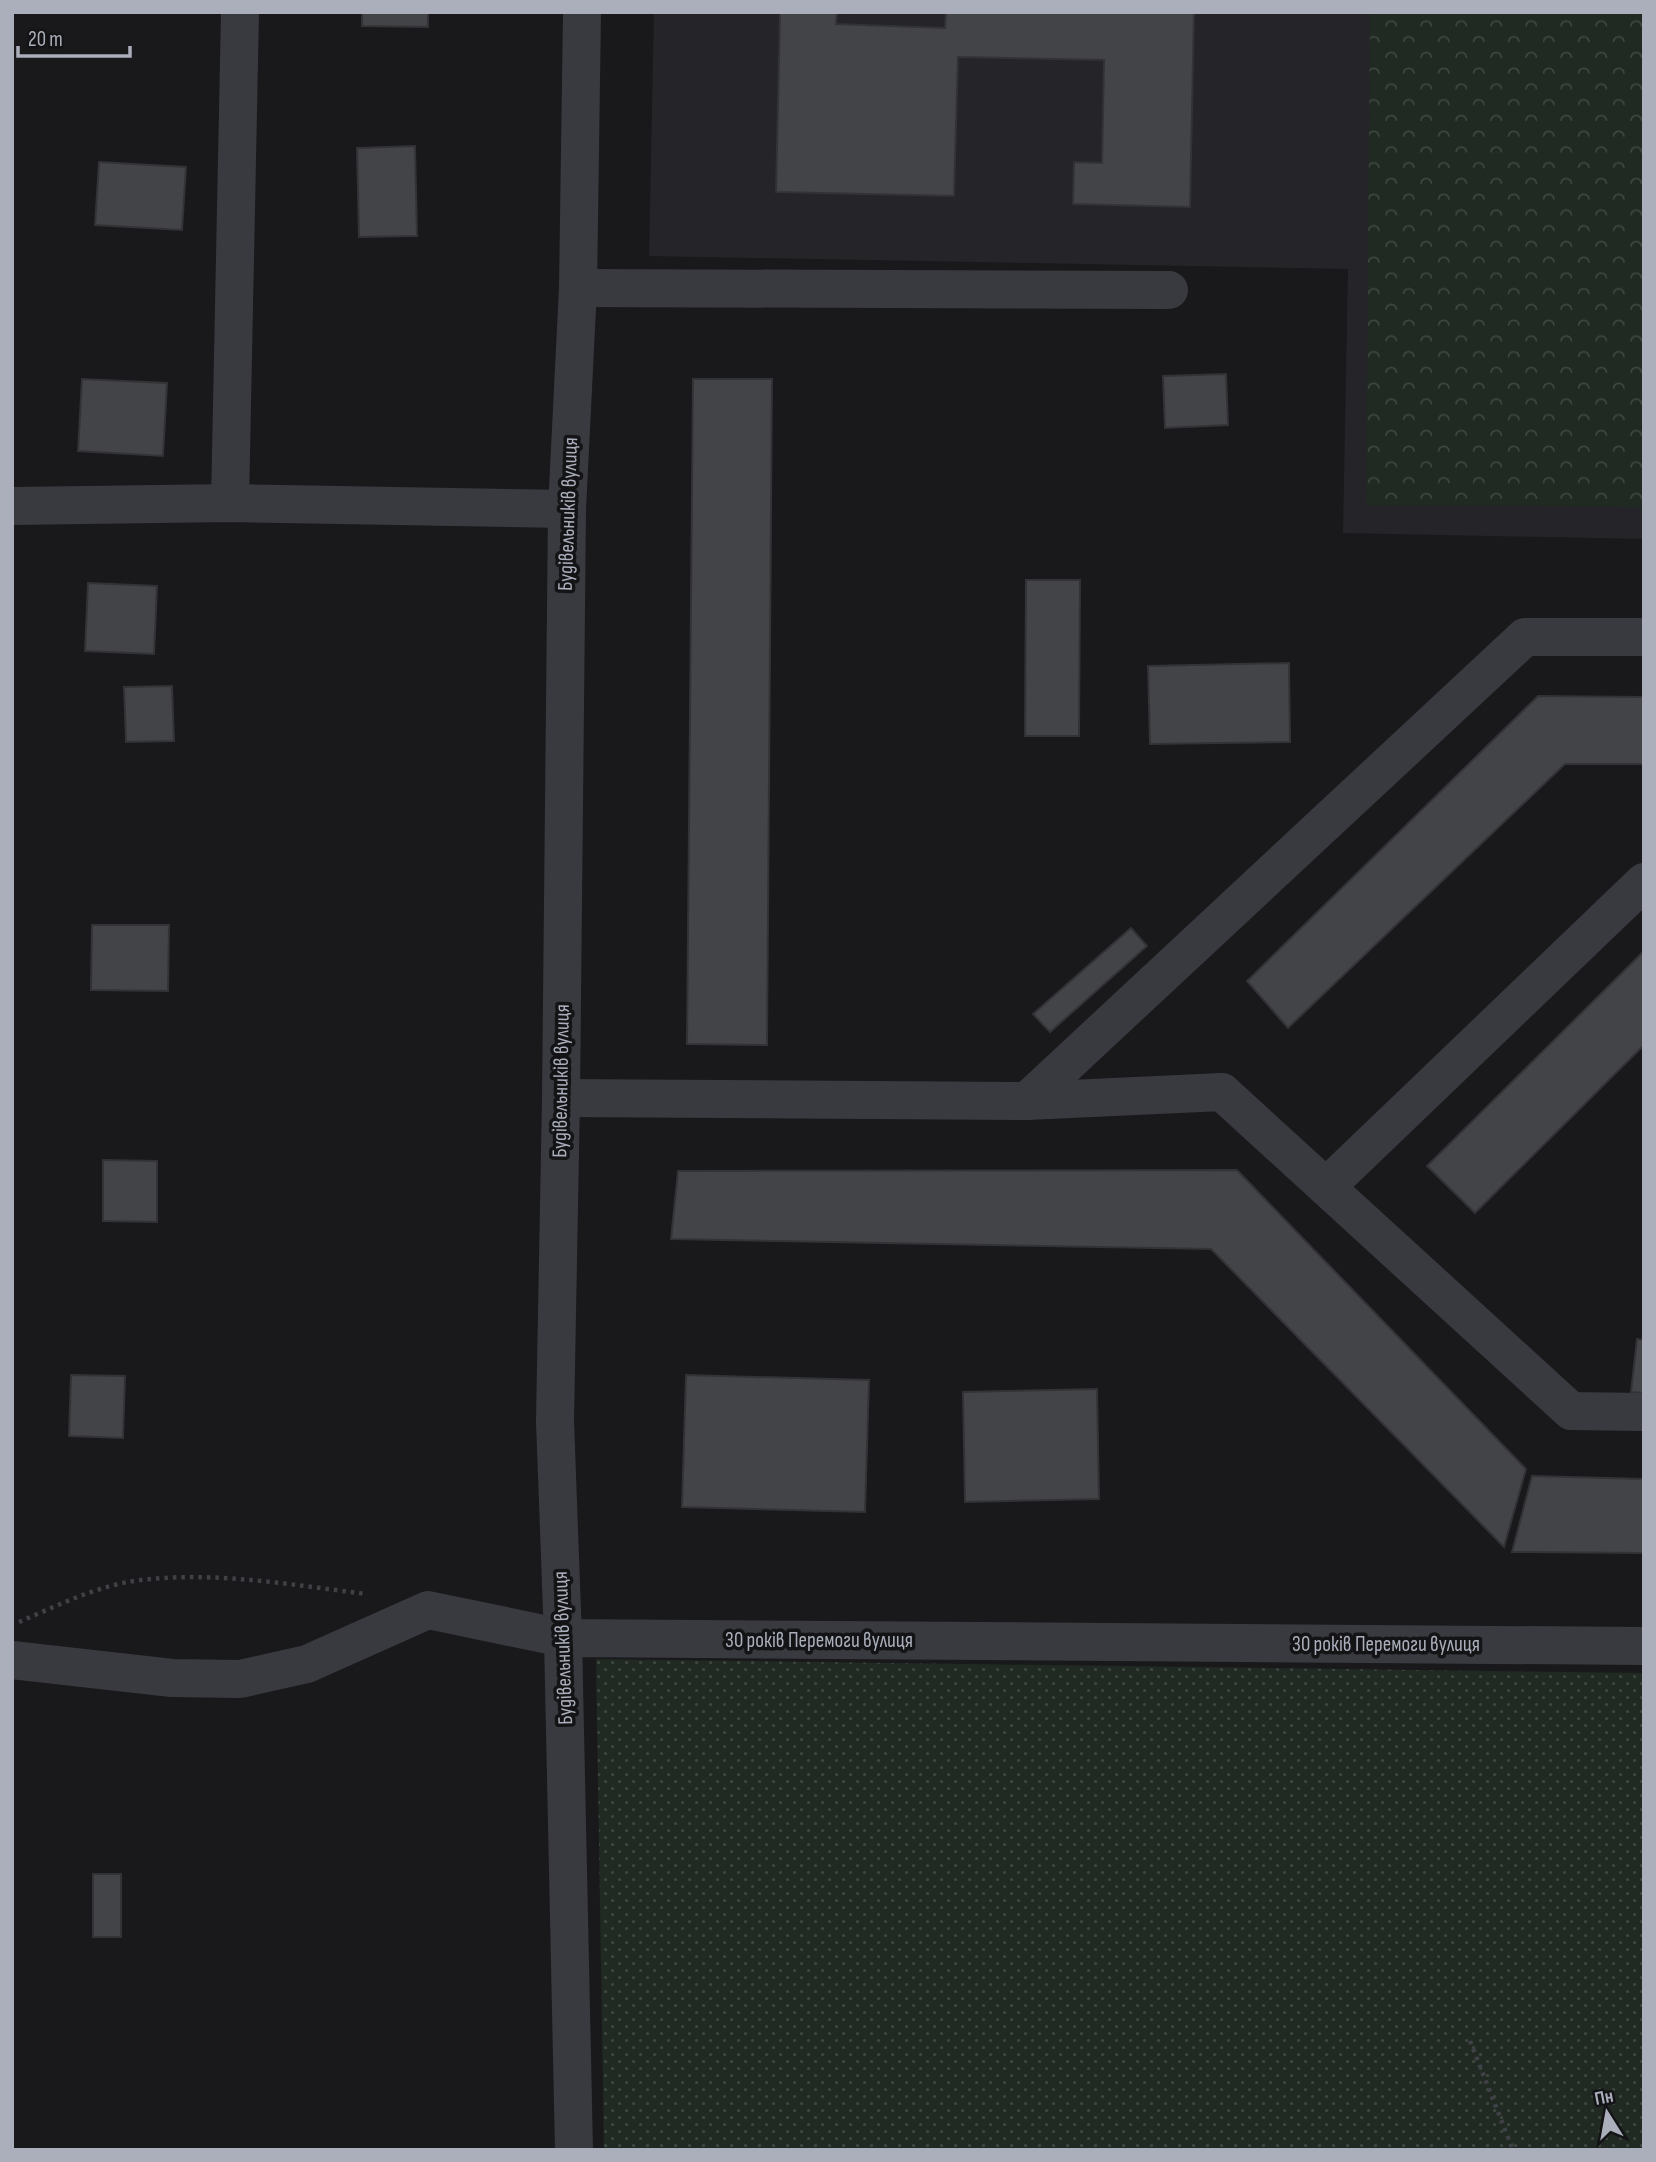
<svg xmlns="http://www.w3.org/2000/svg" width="1656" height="2162" font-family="'Sofia Sans Condensed',sans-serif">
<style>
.built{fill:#252428}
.grass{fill:url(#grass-dots)}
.park{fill:url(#park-crowns)}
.building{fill:#434448;stroke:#333237;stroke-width:2}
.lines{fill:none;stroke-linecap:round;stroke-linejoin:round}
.path{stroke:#3f4147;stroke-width:4.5;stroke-dasharray:3.5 5;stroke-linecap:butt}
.minor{stroke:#393a40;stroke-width:38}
.labels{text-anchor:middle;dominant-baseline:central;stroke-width:7;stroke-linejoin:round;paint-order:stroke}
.street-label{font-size:21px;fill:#aaafbb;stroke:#141416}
</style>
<defs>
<pattern id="grass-dots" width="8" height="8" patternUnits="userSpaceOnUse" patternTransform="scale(1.75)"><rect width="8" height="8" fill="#202922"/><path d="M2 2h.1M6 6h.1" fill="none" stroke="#3e4640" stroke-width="1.8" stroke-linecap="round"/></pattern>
<pattern id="park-crowns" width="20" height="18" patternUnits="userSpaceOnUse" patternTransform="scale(1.75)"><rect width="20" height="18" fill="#202922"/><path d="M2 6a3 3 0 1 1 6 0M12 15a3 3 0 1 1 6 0" fill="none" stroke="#3e4640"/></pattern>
</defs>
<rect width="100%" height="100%" fill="#19191b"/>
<path class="built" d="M 654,12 L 1644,12 L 1644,539 L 1343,533 L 1348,269 L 649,256 Z"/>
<path class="grass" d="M 596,1659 L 1644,1673 L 1644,2150 L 604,2150 Z"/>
<path class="park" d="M 1370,12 L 1644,12 L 1644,507 L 1366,506 Z"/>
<g class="building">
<path d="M 362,12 L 428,12 L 428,27 L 362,26 Z"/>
<path d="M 780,12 L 837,12 L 836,24 L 945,28 L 946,12 L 1194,12 L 1190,207 L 1073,204 L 1074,162 L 1102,163 L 1104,60 L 958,57 L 954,196 L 776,192 Z"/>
<path d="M 415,146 L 417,236 L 359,237 L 357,148 Z"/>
<path d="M 99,162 L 186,167 L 182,230 L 95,225 Z"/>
<path d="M 1226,374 L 1228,425 L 1165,428 L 1163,376 Z"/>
<path d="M 82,379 L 167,383 L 163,456 L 78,451 Z"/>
<path d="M 693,379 L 772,379 L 767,1045 L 687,1044 Z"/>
<path d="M 1026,580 L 1080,580 L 1079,736 L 1025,736 Z"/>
<path d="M 88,583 L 157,586 L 154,654 L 85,651 Z"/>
<path d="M 1289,663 L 1290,742 L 1150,744 L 1148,666 Z"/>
<path d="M 172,686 L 174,741 L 126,742 L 124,687 Z"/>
<path d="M 1538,696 L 1644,697 L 1644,764 L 1565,764 L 1288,1028 L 1247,981 Z"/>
<path d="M 92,925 L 169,925 L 168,991 L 91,990 Z"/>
<path d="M 1131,928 L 1147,946 L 1050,1032 L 1033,1014 Z"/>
<path d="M 1644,951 L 1644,1045 L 1475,1213 L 1427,1166 Z"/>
<path d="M 103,1160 L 157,1161 L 157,1222 L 103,1221 Z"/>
<path d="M 1237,1170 L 1526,1469 L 1504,1547 L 1211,1249 L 671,1239 L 678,1171 Z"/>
<path d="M 1637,1339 L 1644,1340 L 1644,1393 L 1631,1392 Z"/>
<path d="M 71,1375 L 125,1376 L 123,1438 L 69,1436 Z"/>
<path d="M 686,1375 L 869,1380 L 865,1512 L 682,1507 Z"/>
<path d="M 1097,1389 L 1099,1499 L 965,1502 L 963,1392 Z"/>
<path d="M 1532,1476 L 1644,1479 L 1644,1553 L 1512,1552 Z"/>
<rect x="93" y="1874" width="28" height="63"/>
</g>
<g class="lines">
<g class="path">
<path d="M 19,1622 C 59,1605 98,1585 141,1580 C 215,1571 293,1585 366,1594"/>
<path d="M 1470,2041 L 1513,2150"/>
</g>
<g class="minor">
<path d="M 578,288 L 1169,290"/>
<path d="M 230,503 L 240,12"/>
<path d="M 12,506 L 230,503 L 567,509"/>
<path d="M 561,1098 L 1027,1101 L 1525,637 L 1644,637"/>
<path d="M 1027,1101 L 1222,1092 L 1571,1411 L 1644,1412"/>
<path d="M 1326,1187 L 1644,882"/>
<path d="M 12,1660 L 172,1678 L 240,1679 L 307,1664 L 428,1610 L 563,1638 L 1644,1646"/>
<path d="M 574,2150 L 563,1638 L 555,1421 L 561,1098 L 567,509 L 578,288 L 582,12"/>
</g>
</g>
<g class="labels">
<g class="street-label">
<text transform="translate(568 514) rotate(-88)">Будівельників вулиця</text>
<text transform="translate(561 1081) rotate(-89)">Будівельників вулиця</text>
<text x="819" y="1640">30 років Перемоги вулиця</text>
<text x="1386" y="1644">30 років Перемоги вулиця</text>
<text transform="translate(563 1648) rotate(-92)">Будівельників вулиця</text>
</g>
</g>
<rect width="1656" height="2162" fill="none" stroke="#aaafbb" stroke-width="28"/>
<g transform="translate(1607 2113) rotate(349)" stroke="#141416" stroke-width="5" paint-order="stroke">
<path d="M0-5L12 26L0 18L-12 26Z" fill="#aaafbb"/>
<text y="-10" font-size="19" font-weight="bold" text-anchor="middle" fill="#aaafbb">Пн</text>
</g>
<path d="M18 46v10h112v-10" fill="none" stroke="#aaafbb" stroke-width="3.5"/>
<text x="28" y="46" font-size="21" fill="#aaafbb" stroke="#141416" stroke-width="5" paint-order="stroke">20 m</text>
</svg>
